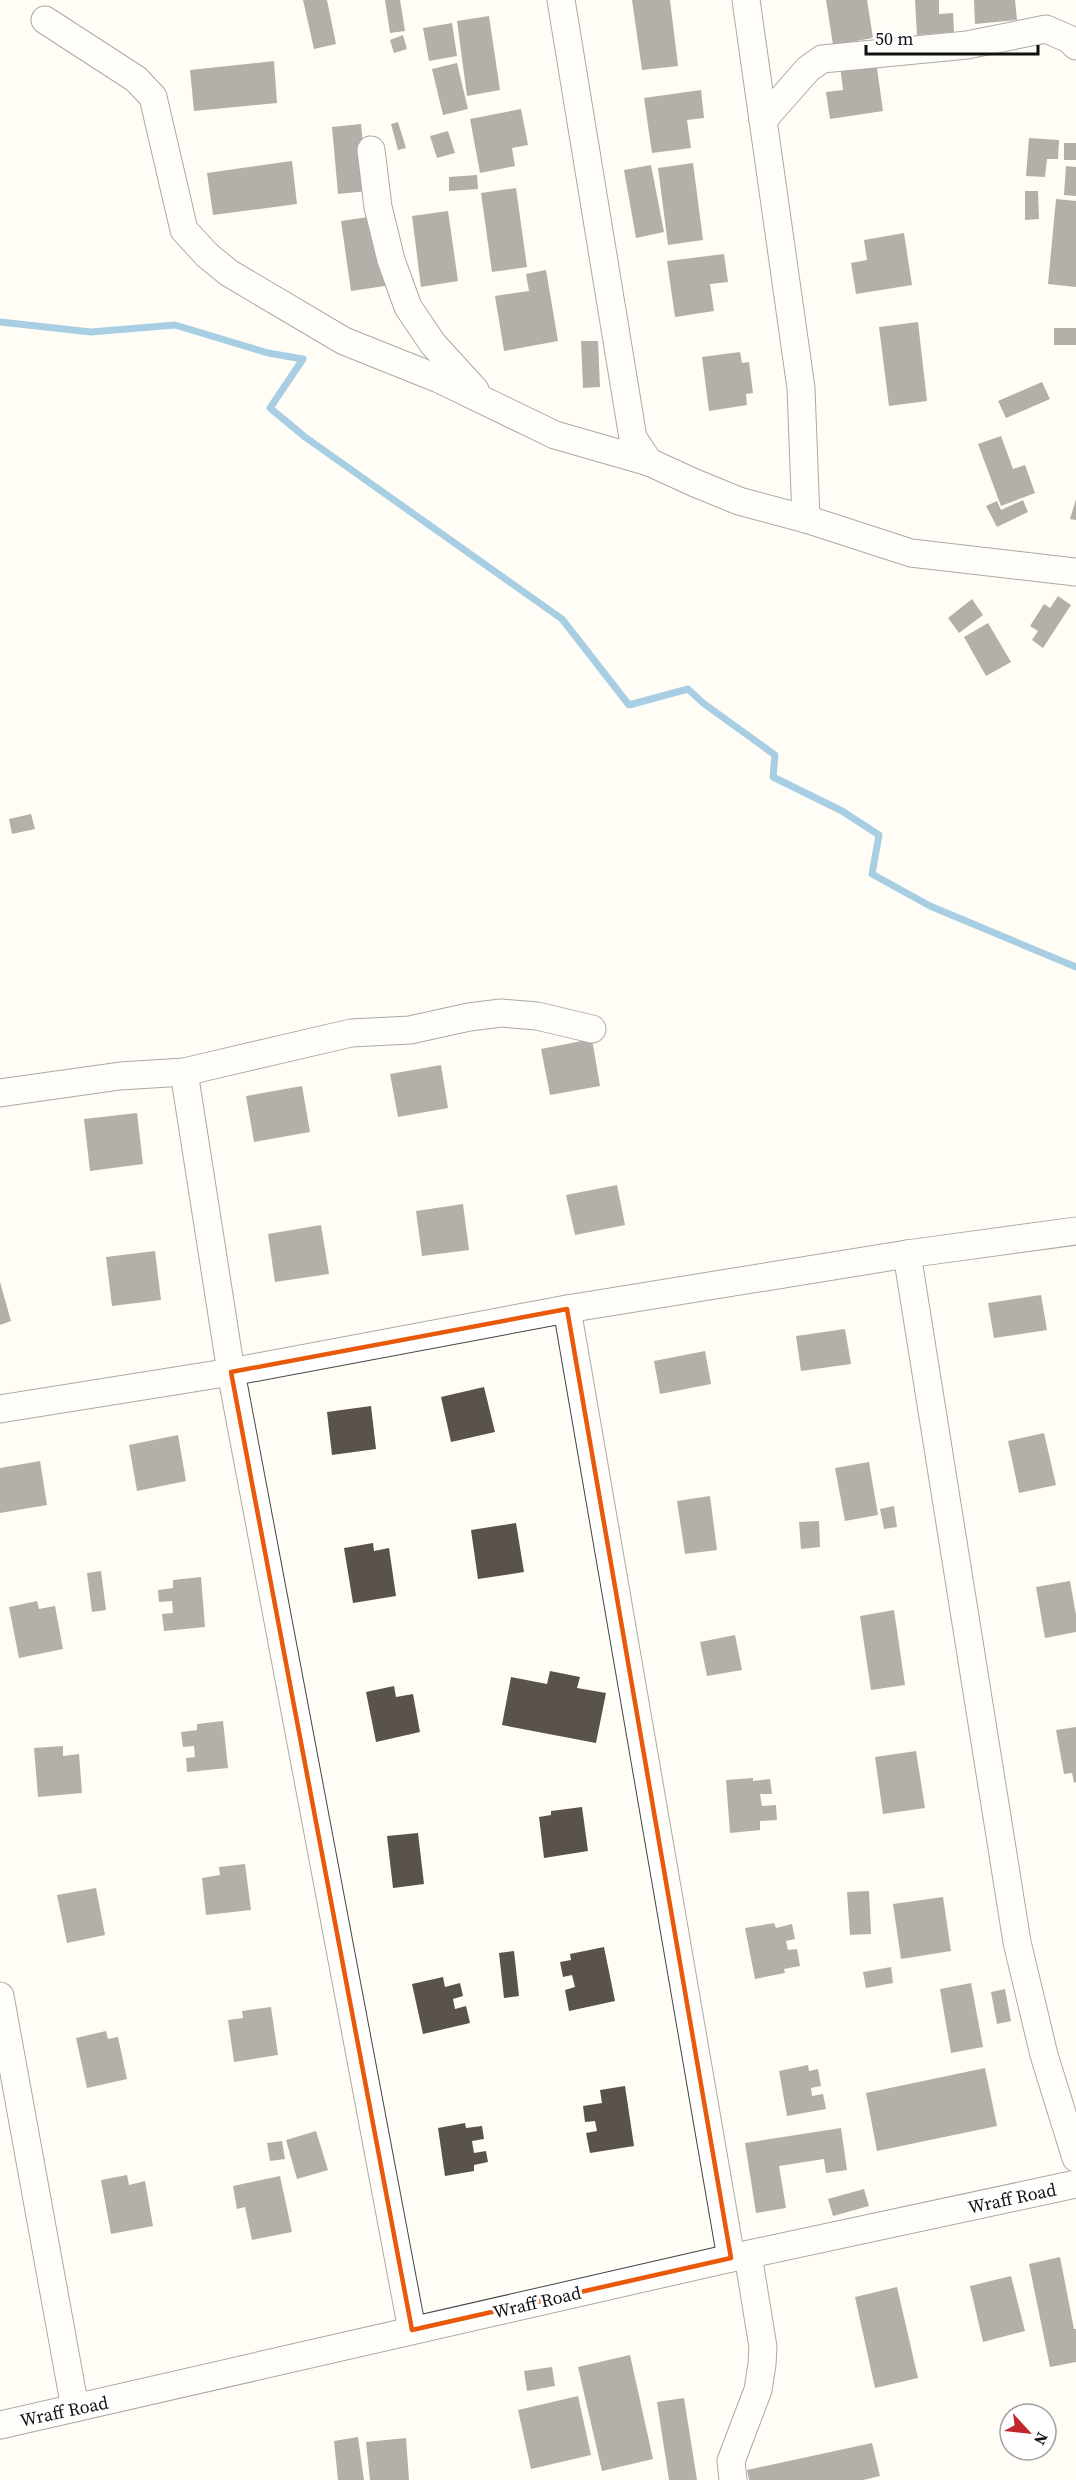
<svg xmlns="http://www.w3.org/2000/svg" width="1076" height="2480" font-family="'Source Serif 4',serif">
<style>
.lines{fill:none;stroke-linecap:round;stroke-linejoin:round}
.stream{stroke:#3f96cf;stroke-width:7}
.building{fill:#5a524d}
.street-casing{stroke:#444;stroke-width:29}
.street{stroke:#fff;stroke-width:27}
.marked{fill:none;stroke:#e8590c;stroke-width:4.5;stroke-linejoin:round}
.labels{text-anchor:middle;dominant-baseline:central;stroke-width:6;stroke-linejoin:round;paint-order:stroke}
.street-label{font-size:18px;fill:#111;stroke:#fff}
</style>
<rect width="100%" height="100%" fill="#fffdf5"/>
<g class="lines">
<path class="stream" d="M 0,322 L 91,332 L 175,325 L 268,353 L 303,359 L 270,408 L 305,437 L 562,619 L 629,705 L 688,689 L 703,703 L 775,755 L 773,777 L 842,811 L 879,835 L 872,874 L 930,906 L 1076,967"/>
</g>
<g class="building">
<path d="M 303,0 L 327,0 L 336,44 L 314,49 Z"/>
<path d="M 385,0 L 400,0 L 405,31 L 390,33 Z"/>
<path d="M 632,0 L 670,0 L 678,66 L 642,70 Z"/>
<path d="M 826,0 L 867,0 L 873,38 L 833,45 Z"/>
<path d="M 915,0 L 939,0 L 939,14 L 953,13 L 954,32 L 917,35 Z"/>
<path d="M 974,0 L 1015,0 L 1017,20 L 975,24 Z"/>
<path d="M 489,16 L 500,90 L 467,96 L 457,21 Z"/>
<path d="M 452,23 L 457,56 L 429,61 L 423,28 Z"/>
<path d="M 403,35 L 407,49 L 394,53 L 390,40 Z"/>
<path d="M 274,61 L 277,103 L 194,111 L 190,70 Z"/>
<path d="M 876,61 L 883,111 L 830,119 L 826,92 L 843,90 L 840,66 Z"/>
<path d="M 457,63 L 468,109 L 443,115 L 432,69 Z"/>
<path d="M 701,90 L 704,118 L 687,120 L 691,148 L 652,153 L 644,98 Z"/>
<path d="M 521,109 L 528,145 L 512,148 L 515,166 L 480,173 L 470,119 Z"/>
<path d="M 398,122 L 406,148 L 398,150 L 391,124 Z"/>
<path d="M 361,124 L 368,191 L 338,194 L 332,127 Z"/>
<path d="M 448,131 L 455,153 L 437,158 L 430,136 Z"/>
<path d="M 1029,138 L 1059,140 L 1058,159 L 1047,159 L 1045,177 L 1026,176 Z"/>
<rect x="1064" y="143" width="12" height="17"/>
<path d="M 292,161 L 297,204 L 213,215 L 207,173 Z"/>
<path d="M 693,163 L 703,240 L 668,245 L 658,168 Z"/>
<path d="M 651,165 L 664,232 L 636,238 L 624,170 Z"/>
<path d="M 1066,166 L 1076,167 L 1076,196 L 1064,195 Z"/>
<path d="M 477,175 L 478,189 L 449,191 L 449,177 Z"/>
<path d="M 516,188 L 527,267 L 492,272 L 481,193 Z"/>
<path d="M 1025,191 L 1038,191 L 1039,219 L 1025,220 Z"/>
<path d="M 1056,199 L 1076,201 L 1076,287 L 1048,284 Z"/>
<path d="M 448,211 L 458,281 L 421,287 L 412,216 Z"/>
<path d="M 375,216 L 385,286 L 351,291 L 341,221 Z"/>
<path d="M 904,233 L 912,285 L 856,294 L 851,263 L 867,260 L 864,240 Z"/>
<path d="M 724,254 L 728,282 L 710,284 L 714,311 L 675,317 L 667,261 Z"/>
<path d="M 546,270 L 558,341 L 504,351 L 495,296 L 529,291 L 526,274 Z"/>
<path d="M 918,322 L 927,401 L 889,406 L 879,327 Z"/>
<rect x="1054" y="328" width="22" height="17"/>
<path d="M 581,341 L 598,341 L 600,387 L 583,388 Z"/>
<path d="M 740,352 L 742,363 L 749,362 L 753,393 L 746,394 L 747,405 L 709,411 L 702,357 Z"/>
<path d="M 1042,382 L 1050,399 L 1006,418 L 998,401 Z"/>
<path d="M 1001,436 L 1013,469 L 1025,465 L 1035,493 L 1001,506 L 978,444 Z"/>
<path d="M 1076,499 L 1076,520 L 1070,519 Z"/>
<path d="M 1023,500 L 1028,512 L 997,527 L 986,506 L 997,501 L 1001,510 Z"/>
<path d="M 1058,596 L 1071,605 L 1043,648 L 1032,640 L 1038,631 L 1030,626 L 1044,604 L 1050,608 Z"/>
<path d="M 972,599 L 983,615 L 959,633 L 948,618 Z"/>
<path d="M 988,623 L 1011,662 L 986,676 L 964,637 Z"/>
<path d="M 31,814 L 35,829 L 12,834 L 9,819 Z"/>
<path d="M 592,1039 L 600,1086 L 550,1095 L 541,1049 Z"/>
<path d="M 441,1065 L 448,1108 L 398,1117 L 390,1074 Z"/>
<path d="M 302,1086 L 310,1132 L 254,1142 L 246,1096 Z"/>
<path d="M 137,1113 L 143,1164 L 90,1171 L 84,1119 Z"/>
<path d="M 617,1185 L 625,1225 L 575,1235 L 566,1195 Z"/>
<path d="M 463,1204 L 469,1250 L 422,1256 L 416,1211 Z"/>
<path d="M 321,1225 L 329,1274 L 275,1282 L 268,1234 Z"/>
<path d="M 155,1251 L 161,1300 L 112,1306 L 106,1257 Z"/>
<path d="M 0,1282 L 11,1321 L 0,1325 Z"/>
<path d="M 1041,1295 L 1047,1330 L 994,1338 L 988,1303 Z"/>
<path d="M 845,1329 L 851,1364 L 801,1371 L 796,1336 Z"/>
<path d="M 705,1351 L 711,1384 L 660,1394 L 654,1361 Z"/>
<path d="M 484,1387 L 495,1432 L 451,1442 L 441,1397 Z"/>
<path d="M 371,1406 L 376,1449 L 332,1455 L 327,1412 Z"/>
<path d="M 1044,1433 L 1056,1485 L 1019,1493 L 1008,1441 Z"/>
<path d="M 178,1435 L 186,1481 L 137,1491 L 129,1445 Z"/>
<path d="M 40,1461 L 47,1505 L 0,1513 L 0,1468 Z"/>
<path d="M 869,1462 L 878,1515 L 845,1521 L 835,1468 Z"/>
<path d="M 710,1496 L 717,1550 L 685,1554 L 677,1501 Z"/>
<path d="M 894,1506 L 897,1527 L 884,1529 L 880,1509 Z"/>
<path d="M 819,1521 L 820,1547 L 801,1549 L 799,1522 Z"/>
<path d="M 516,1523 L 524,1572 L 478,1579 L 471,1530 Z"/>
<path d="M 373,1543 L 374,1551 L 389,1548 L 396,1596 L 353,1603 L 344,1548 Z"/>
<path d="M 101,1571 L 106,1610 L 92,1612 L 87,1573 Z"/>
<path d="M 201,1577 L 205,1627 L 164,1631 L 162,1614 L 173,1613 L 172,1601 L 159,1602 L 158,1590 L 173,1588 L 173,1580 Z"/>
<path d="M 1070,1581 L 1076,1615 L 1076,1632 L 1045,1638 L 1036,1587 Z"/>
<path d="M 37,1601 L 39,1609 L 55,1606 L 63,1649 L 19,1658 L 9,1607 Z"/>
<path d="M 894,1610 L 905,1685 L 871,1690 L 860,1616 Z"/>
<path d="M 735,1635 L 742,1670 L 707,1676 L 700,1642 Z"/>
<path d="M 550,1671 L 580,1677 L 577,1688 L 606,1693 L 596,1743 L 502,1725 L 511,1677 L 547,1684 Z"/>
<path d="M 394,1686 L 396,1697 L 413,1694 L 420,1732 L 376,1742 L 366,1692 Z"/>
<path d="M 223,1721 L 228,1768 L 187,1772 L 186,1758 L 195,1757 L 194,1746 L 183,1747 L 181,1732 L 197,1730 L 197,1724 Z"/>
<path d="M 1076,1727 L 1076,1782 L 1074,1783 L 1072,1773 L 1064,1774 L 1056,1730 Z"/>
<path d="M 63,1746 L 63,1756 L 79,1754 L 82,1793 L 38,1797 L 34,1748 Z"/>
<path d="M 916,1751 L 925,1808 L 883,1814 L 875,1757 Z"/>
<path d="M 753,1778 L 753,1781 L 770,1779 L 772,1794 L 760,1794 L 762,1806 L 776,1805 L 777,1820 L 760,1821 L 760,1830 L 730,1833 L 726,1780 Z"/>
<path d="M 582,1807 L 588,1851 L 544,1858 L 539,1817 L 551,1815 L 551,1811 Z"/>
<path d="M 418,1833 L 424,1884 L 393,1888 L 387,1836 Z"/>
<path d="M 245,1864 L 251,1910 L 206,1915 L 202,1878 L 220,1875 L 219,1867 Z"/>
<path d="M 96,1888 L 105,1935 L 67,1943 L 57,1895 Z"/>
<path d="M 869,1891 L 871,1934 L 850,1935 L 847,1892 Z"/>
<path d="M 943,1897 L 951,1951 L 901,1959 L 893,1904 Z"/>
<path d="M 774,1923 L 776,1928 L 792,1924 L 795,1939 L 786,1941 L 788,1950 L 797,1949 L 800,1966 L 784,1969 L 785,1973 L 755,1979 L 745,1928 Z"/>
<path d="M 604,1947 L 615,2001 L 569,2011 L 565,1990 L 575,1987 L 572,1975 L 563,1977 L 560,1962 L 571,1960 L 570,1954 Z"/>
<path d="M 514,1951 L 519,1996 L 504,1998 L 499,1953 Z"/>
<path d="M 891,1967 L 893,1983 L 866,1988 L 863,1972 Z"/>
<path d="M 443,1977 L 445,1987 L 460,1983 L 463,1996 L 453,1999 L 455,2009 L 466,2006 L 470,2023 L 423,2034 L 412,1984 Z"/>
<path d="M 971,1983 L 983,2047 L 951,2053 L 940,1989 Z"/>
<path d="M 1005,1989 L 1011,2021 L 997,2024 L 991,1992 Z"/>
<path d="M 271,2007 L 278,2055 L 234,2062 L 228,2020 L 243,2018 L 242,2011 Z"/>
<path d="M 106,2031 L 108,2039 L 118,2037 L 127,2079 L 87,2088 L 76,2038 Z"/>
<path d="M 808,2065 L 809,2071 L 818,2069 L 821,2086 L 811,2088 L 812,2096 L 823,2094 L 826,2109 L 787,2116 L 779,2071 Z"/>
<path d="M 985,2068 L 997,2126 L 877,2151 L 866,2093 Z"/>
<path d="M 625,2086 L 634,2146 L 590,2153 L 586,2133 L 597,2131 L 595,2121 L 585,2122 L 583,2106 L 602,2103 L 600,2090 Z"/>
<path d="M 465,2123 L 466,2128 L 482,2126 L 484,2139 L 472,2141 L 474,2153 L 486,2151 L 488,2162 L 474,2165 L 474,2171 L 445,2176 L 438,2128 Z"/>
<path d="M 841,2128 L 847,2170 L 826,2173 L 824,2159 L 779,2166 L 786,2208 L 756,2213 L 745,2143 Z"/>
<path d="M 316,2131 L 328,2170 L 297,2179 L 286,2140 Z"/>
<path d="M 282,2141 L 285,2159 L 270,2161 L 267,2143 Z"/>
<path d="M 127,2175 L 129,2185 L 145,2181 L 153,2226 L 111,2234 L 101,2180 Z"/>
<path d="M 280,2176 L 292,2232 L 252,2240 L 245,2207 L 237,2209 L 233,2186 Z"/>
<path d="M 864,2189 L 869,2206 L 833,2216 L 828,2199 Z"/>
<path d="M 1060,2257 L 1074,2329 L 1076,2329 L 1076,2362 L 1050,2367 L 1029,2264 Z"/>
<path d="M 1011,2276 L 1025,2331 L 983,2342 L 970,2286 Z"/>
<path d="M 897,2287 L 918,2378 L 875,2388 L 855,2297 Z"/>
<path d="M 630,2355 L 653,2459 L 602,2471 L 578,2367 Z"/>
<path d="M 552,2367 L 555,2386 L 527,2391 L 524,2371 Z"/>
<path d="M 578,2396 L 591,2455 L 531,2469 L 518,2410 Z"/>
<path d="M 684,2398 L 697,2480 L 669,2480 L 657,2402 Z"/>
<path d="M 358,2437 L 364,2480 L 338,2480 L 334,2441 Z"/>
<path d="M 406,2438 L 409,2480 L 370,2480 L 366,2442 Z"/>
<path d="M 872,2443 L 880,2476 L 863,2480 L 749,2480 L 747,2470 Z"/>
</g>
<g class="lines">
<defs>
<g id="street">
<path d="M 561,0 L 633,438 L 649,462 L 695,483 L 739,501 L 806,519 L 911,553 L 1076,572"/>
<path d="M 746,0 L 801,388 L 806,519"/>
<path d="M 45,20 L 136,79 L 153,97 L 184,230 L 207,255 L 229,273 L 344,341 L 439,379 L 555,435 L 649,462"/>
<path d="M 763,120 L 808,69 L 822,59 L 967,45 L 1046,29 L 1069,39 L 1076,46"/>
<path d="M 371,150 L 378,207 L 391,260 L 408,307 L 433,344 L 475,390"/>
<path d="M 184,1072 L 231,1372 L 412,2330"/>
<path d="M 0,1093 L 120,1076 L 184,1072 L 351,1033 L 410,1030 L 469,1017 L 501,1013 L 537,1016 L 592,1029"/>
<path d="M 907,1254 L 1017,1942 L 1044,2055 L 1076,2158"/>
<path d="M 567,1309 L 731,2258"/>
<path d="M 0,1409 L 231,1372 L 567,1309 L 907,1254 L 1076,1231"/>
<path d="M 0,1996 L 75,2408"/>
<path d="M 0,2425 L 731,2258 L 1076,2184"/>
<path d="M 733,2480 L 731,2461 L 758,2390 L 762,2364 L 763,2347 L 748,2255"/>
</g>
</defs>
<use href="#street" class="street-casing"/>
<use href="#street" class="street"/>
</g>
<path d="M0 0H1076V2480H0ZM 567,1309 L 731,2258 L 412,2330 L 231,1372 Z" fill="#fffdf5" fill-opacity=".55" fill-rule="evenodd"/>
<path class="marked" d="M 567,1309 L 731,2258 L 412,2330 L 231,1372 Z"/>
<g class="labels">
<g class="street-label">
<text transform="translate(1012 2198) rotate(-12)">Wraff Road</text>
<text transform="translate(537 2302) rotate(-13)">Wraff Road</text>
<text transform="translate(64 2411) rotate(-12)">Wraff Road</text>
</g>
</g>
<g transform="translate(1028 2432) rotate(117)"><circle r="28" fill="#ffffff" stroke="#a0a0a0" stroke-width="1.5"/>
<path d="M0-4.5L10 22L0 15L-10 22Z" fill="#c4262e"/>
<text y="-9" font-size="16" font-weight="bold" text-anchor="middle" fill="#111111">N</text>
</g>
<path d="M866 45v9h172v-9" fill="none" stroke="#111111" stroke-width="3"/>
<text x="875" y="45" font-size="18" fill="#111111" stroke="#ffffff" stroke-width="4.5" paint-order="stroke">50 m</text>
</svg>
